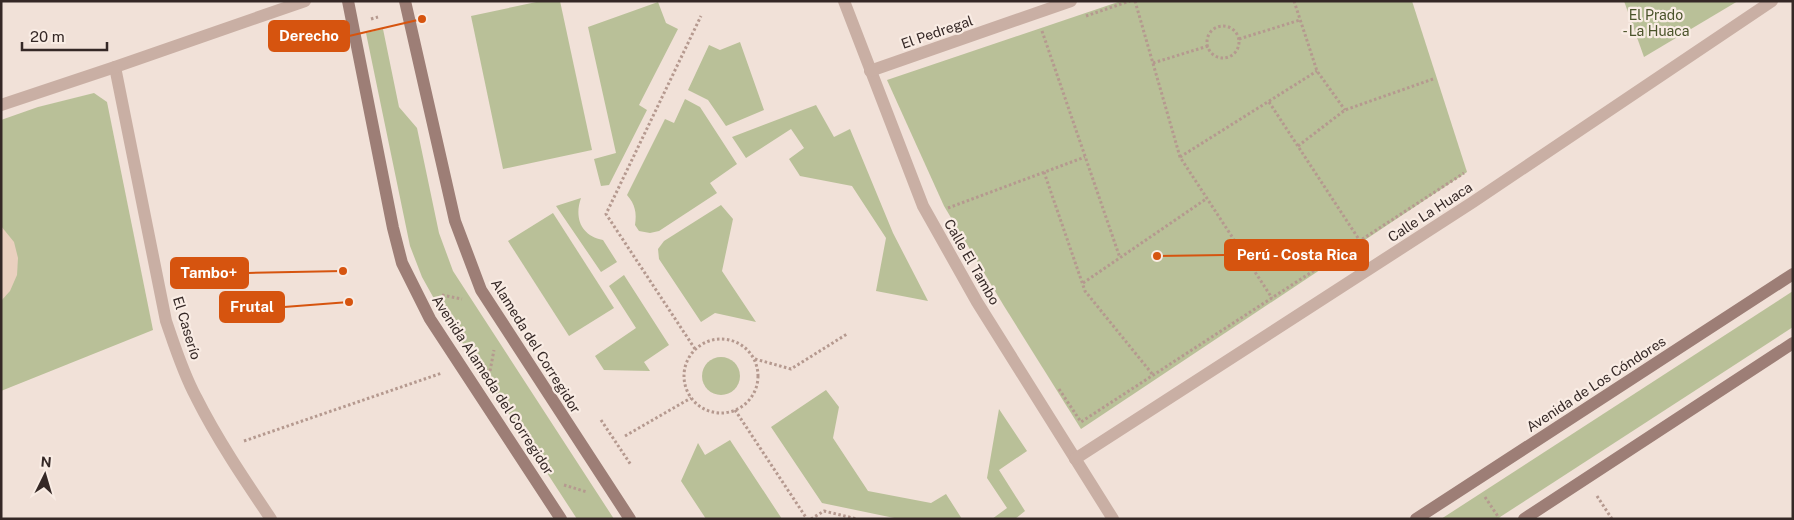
<svg xmlns="http://www.w3.org/2000/svg" width="1794" height="520" font-family="'Public Sans',sans-serif">
<style>
.green{fill:#b9c098}
.plaza{fill:#ead0bf}
.lines{fill:none;stroke-linecap:round;stroke-linejoin:round}
.path{stroke:#b5998f;stroke-width:3;stroke-dasharray:2.5 2.5;stroke-linecap:butt}
.street{stroke:#c9afa4;stroke-width:12}
.secondary{stroke:#9d7e76;stroke-width:12}
.labels{text-anchor:middle;dominant-baseline:central;stroke-width:4.5;stroke-linejoin:round;paint-order:stroke}
.park-label{font-size:14px;fill:#4a532a;stroke:#f9ece4}
.street-label{font-size:14px;fill:#352826;stroke:#f9ece4}
.leader{fill:none;stroke:#d6540f;stroke-width:2}
.callout-dot{fill:#d6540f;stroke:#f9ece4;stroke-width:2}
.callout{fill:#d6540f;stroke:#d6540f;stroke-width:2}
.callout-label{font-size:15px;text-anchor:middle;font-weight:bold;fill:#fff}
</style>
<rect width="100%" height="100%" fill="#f1e1d8"/>
<g class="green">
<path d="M 541,1 L 560,1 L 592,150 L 503,169 L 471,16 Z"/>
<path d="M 1121,1 L 1412,1 L 1467,172 L 1081,429 L 1004,306 L 944,206 L 887,80 Z"/>
<path d="M 1624,1 L 1738,1 L 1644,57 Z"/>
<path d="M 658,2 L 666,23 L 678,29 L 639,105 L 647,110 L 609,185 L 601,186 L 594,159 L 616,153 L 588,27 Z"/>
<path d="M 383,29 L 399,107 L 417,128 L 439,233 L 453,271 L 614,519 L 577,519 L 437,304 L 422,277 L 410,246 L 366,33 Z"/>
<path d="M 740,42 L 764,110 L 726,126 L 708,100 L 688,90 L 709,45 L 720,50 Z"/>
<path d="M 94,93 L 107,102 L 153,330 L 1,391 L 1,120 L 38,107 Z"/>
<path d="M 685,99 L 700,107 L 737,164 L 710,183 L 717,193 L 659,231 L 650,233 L 639,231 L 635,225 C 637,213 635,204 627,195 L 665,119 L 674,123 Z"/>
<path d="M 816,105 L 834,137 L 850,129 L 893,233 L 928,301 L 876,291 L 886,238 L 852,186 L 800,176 L 789,159 L 804,148 L 791,129 L 746,158 L 732,137 Z"/>
<path d="M 581,198 C 574,218 581,236 603,240 L 617,262 L 601,272 L 556,206 Z"/>
<path d="M 721,205 L 733,219 L 722,271 L 756,322 L 715,313 L 701,322 L 659,259 L 658,249 L 664,241 Z"/>
<path d="M 553,213 L 614,308 L 569,336 L 508,241 Z"/>
<path d="M 624,275 L 669,345 L 644,362 L 650,371 L 604,370 L 595,356 L 636,328 L 609,286 Z"/>
<path d="M 1793,291 L 1793,327 L 1497,519 L 1441,519 Z"/>
<circle cx="721" cy="376" r="19"/>
<path d="M 826,390 L 839,407 L 833,438 L 868,491 L 931,503 L 946,494 L 962,519 L 899,519 L 822,503 L 771,427 Z"/>
<path d="M 999,409 L 1027,451 L 999,470 L 1025,511 L 1015,519 L 992,519 L 1007,508 L 987,478 Z"/>
<path d="M 730,440 L 782,519 L 706,519 L 681,481 L 698,443 L 705,455 Z"/>
</g>
<path class="plaza" d="M 1,226 L 14,242 L 18,258 L 17,275 L 10,291 L 1,301 Z"/>
<g class="lines">
<g class="path">
<path d="M 1135,1 L 1180,157 L 1272,298"/>
<path d="M 1294,1 L 1317,71 L 1345,110"/>
<path d="M 1086,16 L 1130,1"/>
<path d="M 371,19 L 378,17"/>
<circle cx="1223" cy="42" r="16"/>
<path d="M 1042,31 L 1120,258"/>
<path d="M 1239,39 L 1300,20"/>
<path d="M 1153,63 L 1208,46"/>
<path d="M 1269,102 L 1360,241"/>
<path d="M 1298,146 L 1345,110 L 1433,79"/>
<path d="M 1180,157 L 1317,71"/>
<path d="M 1044,172 L 1085,291 L 1153,375"/>
<path d="M 948,208 L 1085,157"/>
<path d="M 1083,283 L 1206,199"/>
<path d="M 442,295 L 462,299"/>
<circle cx="721" cy="376" r="37"/>
<path d="M 695,349 L 606,214 L 701,16"/>
<path d="M 755,359 L 791,369 L 847,334"/>
<path d="M 490,371 L 494,350"/>
<path d="M 1059,389 L 1081,422 L 1464,173"/>
<path d="M 735,410 L 807,519"/>
<path d="M 601,420 L 631,465"/>
<path d="M 625,436 L 691,398"/>
<path d="M 244,441 L 442,373"/>
<path d="M 564,485 L 587,492"/>
<path d="M 1597,496 L 1612,519"/>
<path d="M 1485,497 L 1499,518"/>
<path d="M 811,519 L 824,511 L 857,519"/>
</g>
<g class="street">
<path d="M 844,1 L 923,206 L 977,302 L 1113,519"/>
<path d="M 115,67 L 166,321 C 175,347 183,373 196,397 C 217,439 244,479 271,519"/>
<path d="M 870,71 L 1071,1"/>
<path d="M 1,105 L 115,67 L 305,1"/>
<path d="M 1075,459 L 1473,202 L 1772,1"/>
</g>
<g class="secondary">
<path d="M 348,1 L 393,228 L 402,263 L 430,319 L 561,519"/>
<path d="M 405,1 L 455,221 L 481,290 L 630,519"/>
<path d="M 1416,519 L 1793,274"/>
<path d="M 1524,519 L 1793,343"/>
</g>
</g>
<g class="labels">
<g class="park-label">
<text x="1656" y="15">El Prado<tspan x="1656" dy="16">- La Huaca</tspan></text>
</g>
<g class="street-label">
<text transform="translate(937 32) rotate(-19)">El Pedregal</text>
<text transform="translate(1430 212) rotate(-33)">Calle La Huaca</text>
<text transform="translate(972 262) rotate(60)">Calle El Tambo</text>
<text transform="translate(187 328) rotate(73)">El Caserío</text>
<text transform="translate(536 346) rotate(58)">Alameda del Corregidor</text>
<text transform="translate(1596 384) rotate(-33)">Avenida de Los Cóndores</text>
<text transform="translate(493 385) rotate(57)">Avenida Alameda del Corregidor</text>
</g>
</g>
<path class="leader" d="M422 19L349 36M1157 256L1225 255M343 271L248 273M349 302L284 307"/>
<g class="callout-dot">
<circle cx="422" cy="19" r="5"/>
<circle cx="1157" cy="256" r="5"/>
<circle cx="343" cy="271" r="5"/>
<circle cx="349" cy="302" r="5"/>
</g>
<g class="callout">
<rect x="269" y="21" width="80" height="30" rx="5"/>
<rect x="1225" y="240" width="143" height="30" rx="5"/>
<rect x="171" y="258" width="77" height="30" rx="5"/>
<rect x="220" y="292" width="64" height="30" rx="5"/>
</g>
<g class="callout-label">
<text x="309" y="41">Derecho</text>
<text x="1297" y="260">Perú - Costa Rica</text>
<text x="209" y="278">Tambo+</text>
<text x="252" y="312">Frutal</text>
</g>
<rect width="1794" height="520" fill="none" stroke="#352826" stroke-width="5"/>
<g transform="translate(45 475) rotate(5)" stroke="#f9ece4" stroke-width="4" paint-order="stroke">
<path d="M0-4L9 19L0 12L-9 19Z" fill="#352826"/>
<text y="-8" font-size="14" font-weight="bold" text-anchor="middle" fill="#352826">N</text>
</g>
<path d="M22 42v8h85v-8" fill="none" stroke="#352826" stroke-width="2.5"/>
<text x="30" y="42" font-size="15" fill="#352826" stroke="#f9ece4" stroke-width="4" paint-order="stroke">20 m</text>
</svg>
